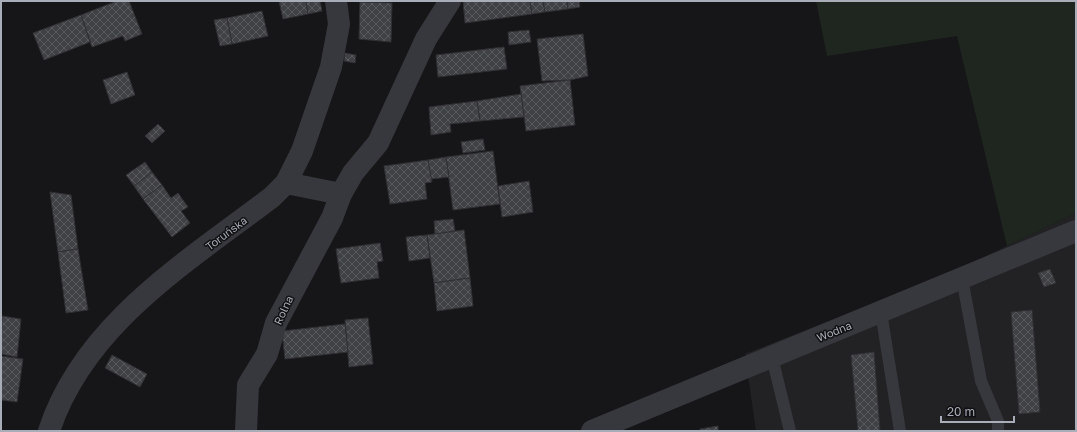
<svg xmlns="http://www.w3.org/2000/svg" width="1077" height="432" font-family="'Golos Text',sans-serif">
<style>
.built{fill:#222225}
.green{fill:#1e261f}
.building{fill:url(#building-cross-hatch);stroke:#303034}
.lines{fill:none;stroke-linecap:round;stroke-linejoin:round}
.lane{stroke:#37383d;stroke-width:12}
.street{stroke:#37383d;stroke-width:22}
.labels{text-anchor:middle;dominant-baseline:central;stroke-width:3;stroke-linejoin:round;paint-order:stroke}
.street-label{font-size:11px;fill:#a8adb8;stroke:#111113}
</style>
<defs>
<pattern id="building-cross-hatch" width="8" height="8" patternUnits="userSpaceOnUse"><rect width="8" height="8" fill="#404145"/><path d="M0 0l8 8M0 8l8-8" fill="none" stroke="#595a5e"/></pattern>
</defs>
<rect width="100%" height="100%" fill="#161618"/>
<path class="built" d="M 1076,213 L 1076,431 L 756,431 L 745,354 L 948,274 Z"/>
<path class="green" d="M 816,1 L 1076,1 L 1076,213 L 1007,246 L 957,36 L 827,56 Z"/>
<g class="building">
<path d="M 117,1 L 129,1 L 142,34 L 125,41 L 123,36 L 92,47 L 81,15 Z"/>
<path d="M 279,1 L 306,1 L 308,14 L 283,19 Z"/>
<path d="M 306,1 L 320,1 L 322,11 L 308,14 Z"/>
<path d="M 463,1 L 530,1 L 532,14 L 465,23 Z"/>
<path d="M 530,1 L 543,1 L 545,12 L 532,14 Z"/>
<path d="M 543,1 L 567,1 L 568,9 L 545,12 Z"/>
<path d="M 567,1 L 579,1 L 580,7 L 568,9 Z"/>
<path d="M 360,2 L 392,3 L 391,42 L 359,39 Z"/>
<path d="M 262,11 L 268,36 L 232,44 L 227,18 Z"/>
<path d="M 81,15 L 90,42 L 44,60 L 33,33 Z"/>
<path d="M 227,18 L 232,44 L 220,46 L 214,20 Z"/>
<path d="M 529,30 L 531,42 L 509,45 L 508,32 Z"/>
<path d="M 583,34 L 588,76 L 570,80 L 542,81 L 537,39 Z"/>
<path d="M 504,47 L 507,69 L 438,77 L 436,55 Z"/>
<path d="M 345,53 L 356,55 L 355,63 L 344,61 Z"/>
<path d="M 127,72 L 135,95 L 111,104 L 103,80 Z"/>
<path d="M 570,80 L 575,125 L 526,131 L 520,86 Z"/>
<path d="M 521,94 L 524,117 L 480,121 L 477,101 Z"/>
<path d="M 477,101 L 480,121 L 450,124 L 451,132 L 431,135 L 429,107 Z"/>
<path d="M 158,124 L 165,131 L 152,143 L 145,136 Z"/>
<path d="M 483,139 L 485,150 L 463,153 L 461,142 Z"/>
<path d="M 493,151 L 500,204 L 453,210 L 446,157 Z"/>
<path d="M 446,157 L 449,177 L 431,179 L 428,160 Z"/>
<path d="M 428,160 L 432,182 L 425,183 L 427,199 L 390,204 L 384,166 Z"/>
<path d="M 145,162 L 152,172 L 134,186 L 126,175 Z"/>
<path d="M 152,172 L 162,185 L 143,199 L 134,186 Z"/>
<path d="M 529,181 L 533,212 L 502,217 L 498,186 Z"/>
<path d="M 162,185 L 171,198 L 178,193 L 188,207 L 181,211 L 190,223 L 172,237 L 143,199 Z"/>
<path d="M 50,192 L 71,195 L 78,249 L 58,252 Z"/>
<path d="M 453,219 L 455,231 L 435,234 L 434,221 Z"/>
<path d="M 464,230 L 470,278 L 434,283 L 427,235 Z"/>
<path d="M 427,235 L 430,258 L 409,261 L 406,237 Z"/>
<path d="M 380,243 L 383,261 L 377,262 L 379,278 L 341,283 L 336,249 Z"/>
<path d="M 78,249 L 88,310 L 66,313 L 58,252 Z"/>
<path d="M 1050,269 L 1056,283 L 1044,287 L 1038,273 Z"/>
<path d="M 470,278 L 473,306 L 437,311 L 434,283 Z"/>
<path d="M 1032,310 L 1040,412 L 1019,414 L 1011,312 Z"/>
<path d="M 2,316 L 21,319 L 17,357 L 1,354 Z"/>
<path d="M 368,318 L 373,364 L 349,367 L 345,320 Z"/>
<path d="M 345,324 L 348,352 L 285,359 L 282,331 Z"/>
<path d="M 874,352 L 880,431 L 858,431 L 851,355 Z"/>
<path d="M 112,355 L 147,374 L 140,387 L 105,368 Z"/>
<path d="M 1,356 L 23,359 L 17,402 L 1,400 Z"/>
<path d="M 718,426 L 718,431 L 700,431 L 700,429 Z"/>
</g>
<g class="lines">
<g class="lane">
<path d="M 962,278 L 981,381 L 998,421 L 998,431"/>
<path d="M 881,312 L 900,431"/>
<path d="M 772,357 L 790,431"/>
</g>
<g class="street">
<path d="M 286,183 L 341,194 L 353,173 L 378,143 L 426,39 L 450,1"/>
<path d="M 49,431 C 84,324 187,262 272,197 L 286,183 L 302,151 L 331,67 L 339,24 L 336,1"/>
<path d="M 246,431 L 248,385 L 267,354 L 276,323 L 332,218 L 341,194"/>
<path d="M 592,431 L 1076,231"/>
</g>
</g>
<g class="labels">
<g class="street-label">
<text transform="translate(226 233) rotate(-37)">Toruńska</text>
<text transform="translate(283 310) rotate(-65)">Rolna</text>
<text transform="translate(834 331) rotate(-22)">Wodna</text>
</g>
</g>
<rect width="1077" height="432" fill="none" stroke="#a8adb8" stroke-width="4"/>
<path d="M941 416v6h73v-6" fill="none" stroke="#a8adb8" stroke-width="2"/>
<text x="947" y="416" font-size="12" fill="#a8adb8" stroke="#111113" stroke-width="3" paint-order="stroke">20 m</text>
</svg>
